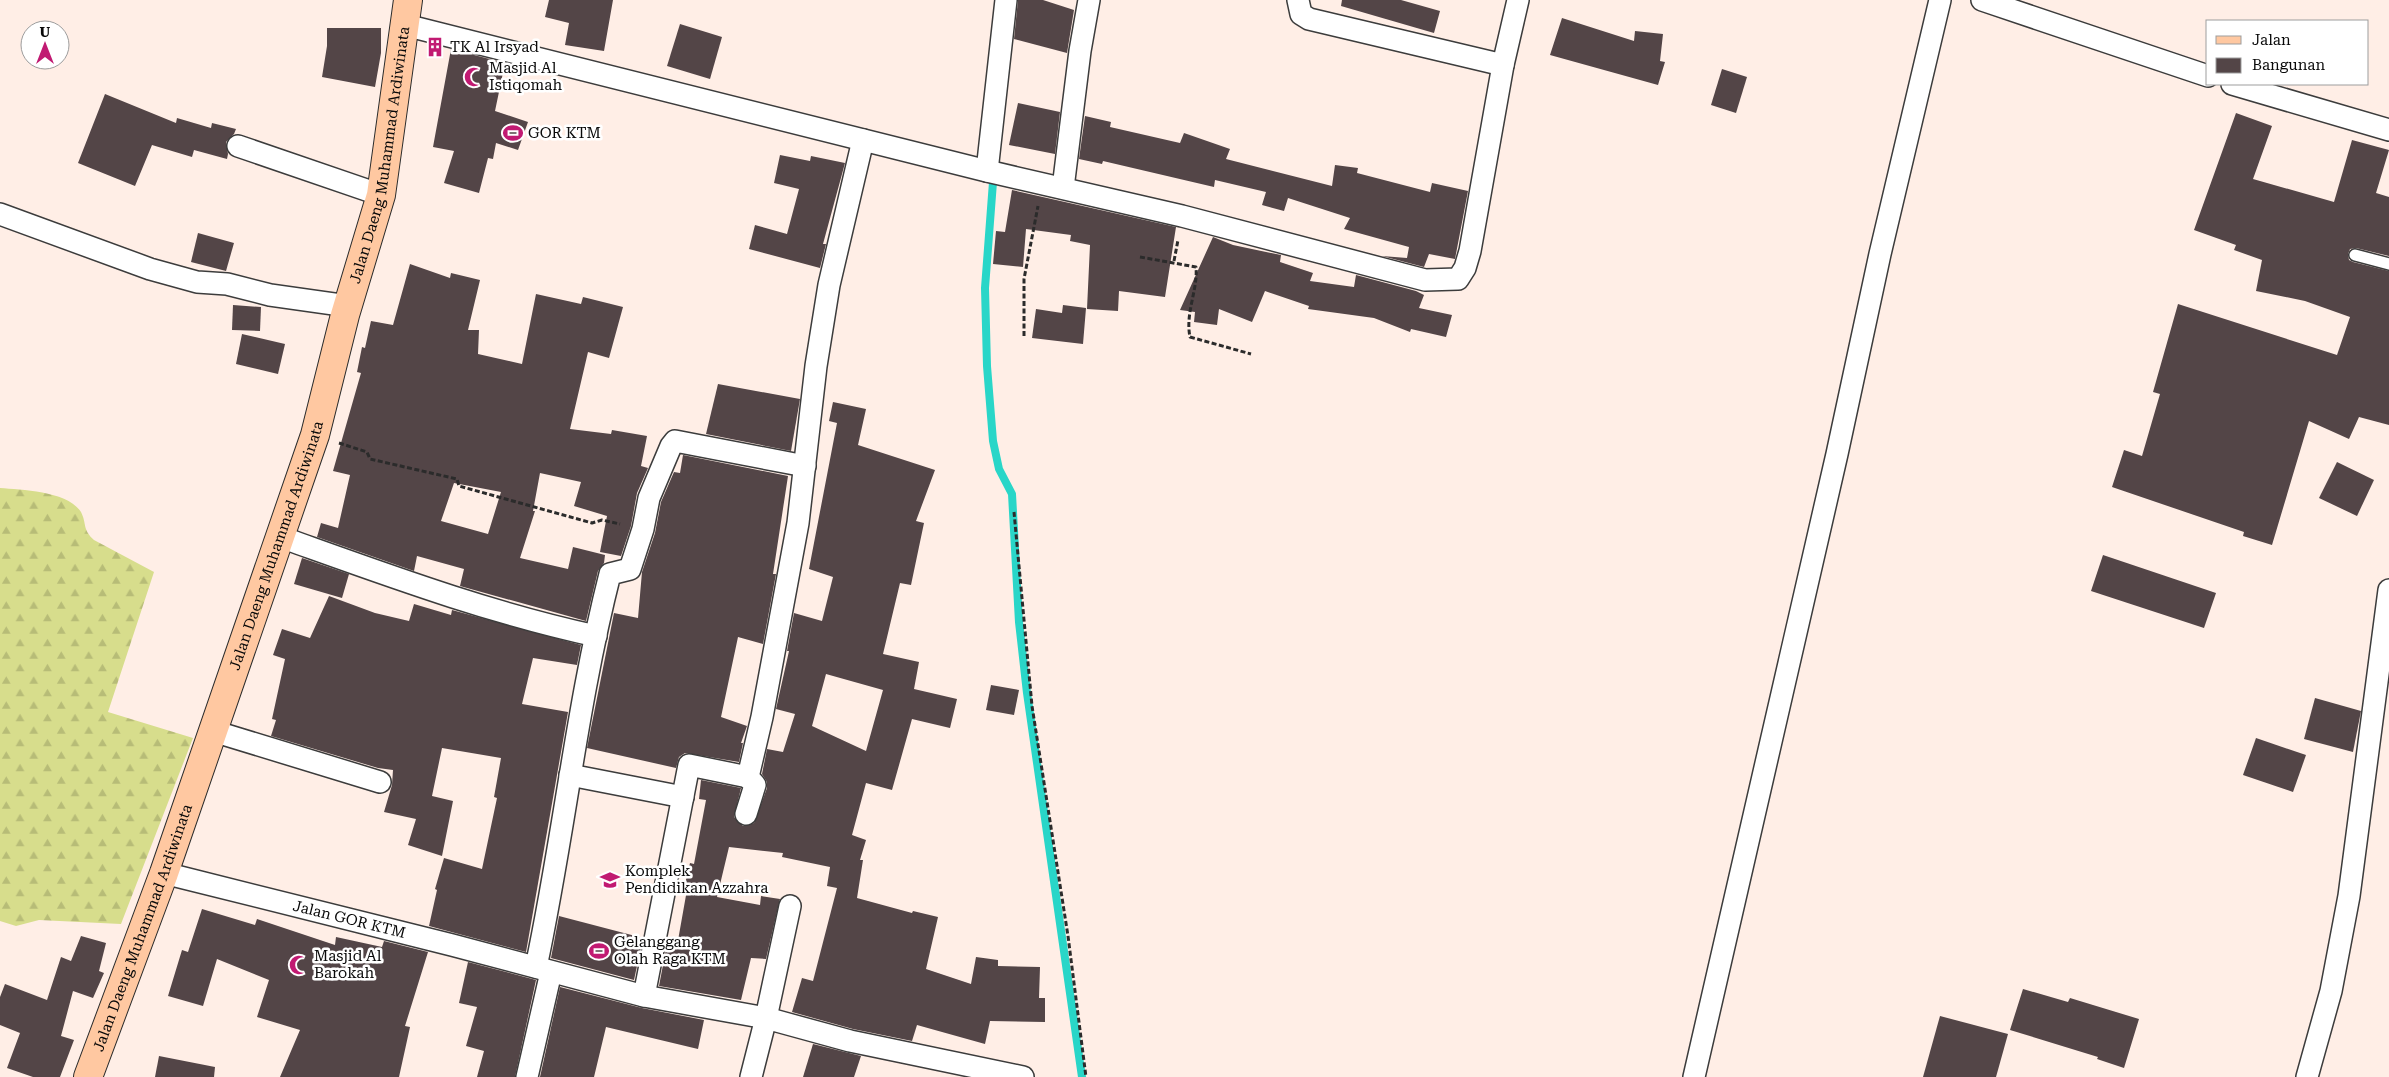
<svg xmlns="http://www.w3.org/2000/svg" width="2389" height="1077" font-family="'Roboto Serif',serif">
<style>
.forest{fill:url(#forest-firs)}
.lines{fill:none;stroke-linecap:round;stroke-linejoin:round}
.stream{stroke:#29d6c8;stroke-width:8}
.building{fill:#534547;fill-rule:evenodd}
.lane-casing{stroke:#3c3c3c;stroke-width:14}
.street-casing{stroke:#3c3c3c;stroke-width:24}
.secondary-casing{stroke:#2b2b2b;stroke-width:30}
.path{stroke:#2b2b2b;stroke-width:3;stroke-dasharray:5 2.5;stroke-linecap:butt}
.lane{stroke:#fff;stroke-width:11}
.street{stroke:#fff;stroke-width:21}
.secondary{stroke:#ffc8a1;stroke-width:28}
.labels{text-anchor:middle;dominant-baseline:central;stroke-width:5;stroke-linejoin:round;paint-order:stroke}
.poi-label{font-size:15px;fill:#090909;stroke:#fff;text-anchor:start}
.street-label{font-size:15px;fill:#090909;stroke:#fff}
</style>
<defs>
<pattern id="forest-firs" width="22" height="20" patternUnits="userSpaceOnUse" patternTransform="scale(1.25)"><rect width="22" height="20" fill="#d7dd8c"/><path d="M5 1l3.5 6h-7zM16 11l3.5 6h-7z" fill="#b7bc77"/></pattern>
</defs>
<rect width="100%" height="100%" fill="#ffeee6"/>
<path class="forest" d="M 0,488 C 22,490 68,491 81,512 C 87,524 82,529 94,540 L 154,572 L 108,712 L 193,738 L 121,924 L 39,920 L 16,926 L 0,921 Z"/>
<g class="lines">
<path class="stream" d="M 993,182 L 985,288 L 987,366 L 993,441 L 999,469 L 1012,494 L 1019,622 L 1027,693 L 1082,1077"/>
</g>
<g class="building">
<path d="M 549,0 L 613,0 L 604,51 L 565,45 L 569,23 L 545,17 Z"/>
<path d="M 1018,0 L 1043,0 L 1074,10 L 1067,53 L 1014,39 Z"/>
<path d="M 1342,0 L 1401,0 L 1440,11 L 1434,33 L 1341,6 Z"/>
<path d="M 1562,18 L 1634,41 L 1635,31 L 1663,34 L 1660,61 L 1665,62 L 1658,85 L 1550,55 Z"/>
<path d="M 680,24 L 722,37 L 710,79 L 667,66 Z"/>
<path d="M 327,28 L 381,28 L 381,53 L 375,87 L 322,77 L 327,46 Z"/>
<path d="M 451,49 L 505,63 L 495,111 L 528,122 L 518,150 L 496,143 L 493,159 L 488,158 L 479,193 L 444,183 L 454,151 L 433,147 Z"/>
<path d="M 1722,69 L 1747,77 L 1736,113 L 1711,105 Z"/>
<path d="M 105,94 L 176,123 L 177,118 L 211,128 L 212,123 L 236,129 L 234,134 L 226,142 L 228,154 L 227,159 L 194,150 L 192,157 L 152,145 L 135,186 L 78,163 Z"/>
<path d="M 1018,103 L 1060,112 L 1055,154 L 1009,145 Z"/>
<path d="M 2236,113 L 2272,126 L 2253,179 L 2334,202 L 2352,140 L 2389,150 L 2376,193 L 2389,197 L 2389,256 L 2356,248 L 2350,249 L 2348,254 L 2349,260 L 2353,262 L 2389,271 L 2389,425 L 2359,417 L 2349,439 L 2309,421 L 2272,545 L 2243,536 L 2244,532 L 2112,487 L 2124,450 L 2142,456 L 2160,394 L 2153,392 L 2178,304 L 2337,355 L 2350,317 L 2305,301 L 2256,291 L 2262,260 L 2234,250 L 2236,245 L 2194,230 Z"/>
<path d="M 1085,116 L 1111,122 L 1110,127 L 1180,143 L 1184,133 L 1230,149 L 1226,159 L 1332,186 L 1335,165 L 1358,168 L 1357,173 L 1430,192 L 1432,183 L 1468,191 L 1455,259 L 1429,254 L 1424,267 L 1382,256 L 1407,258 L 1409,247 L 1344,229 L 1350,218 L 1288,198 L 1284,211 L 1262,205 L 1266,192 L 1215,180 L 1214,187 L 1103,161 L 1102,164 L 1079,159 Z"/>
<path d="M 780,155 L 810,161 L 811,156 L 845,163 L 823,244 L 826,244 L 820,268 L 749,249 L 755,225 L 787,234 L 799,189 L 774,183 Z"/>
<path d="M 1012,190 L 1176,227 L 1165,297 L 1119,291 L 1118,311 L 1087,309 L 1090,245 L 1070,241 L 1071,235 L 1026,229 L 1023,267 L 993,264 L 996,231 L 1005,232 Z"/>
<path d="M 198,233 L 234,243 L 226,271 L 191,262 Z"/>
<path d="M 1213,237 L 1233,245 L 1281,255 L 1280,262 L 1313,273 L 1310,281 L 1354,287 L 1356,275 L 1416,291 L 1424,295 L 1419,308 L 1452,315 L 1446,337 L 1411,329 L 1410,332 L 1374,318 L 1308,309 L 1309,306 L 1265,291 L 1252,322 L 1219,309 L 1217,325 L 1194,322 L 1195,312 L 1180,310 Z"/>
<path d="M 410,264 L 450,278 L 451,273 L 480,280 L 468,330 L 479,330 L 478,354 L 522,364 L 536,294 L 581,304 L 583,297 L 623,307 L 609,358 L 588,352 L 570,429 L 611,434 L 612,430 L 647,436 L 641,466 L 648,468 L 637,493 L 631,526 L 621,556 L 600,552 L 607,516 L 574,506 L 581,482 L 540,473 L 533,511 L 535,511 L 520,558 L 568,569 L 573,547 L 605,555 L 604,563 L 598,571 L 586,621 L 460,586 L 464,569 L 417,556 L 414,571 L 317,537 L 321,523 L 338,528 L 350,475 L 333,471 L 361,373 L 357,372 L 362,347 L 365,348 L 371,321 L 393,325 ZM 454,483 L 501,492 L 488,534 L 441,521 Z"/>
<path d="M 233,305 L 261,307 L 260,331 L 232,330 Z"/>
<path d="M 1063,305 L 1086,308 L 1083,344 L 1032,338 L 1036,309 L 1062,313 Z"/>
<path d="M 242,334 L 285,344 L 278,374 L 236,364 Z"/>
<path d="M 718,384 L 800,399 L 791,451 L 706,434 Z"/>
<path d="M 833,402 L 866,409 L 858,445 L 935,470 L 916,521 L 924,523 L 911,585 L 900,583 L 883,654 L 919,662 L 914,689 L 957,699 L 950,728 L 912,719 L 892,790 L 866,783 L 852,835 L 866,840 L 860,860 L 863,860 L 857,898 L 912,913 L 913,911 L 938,917 L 926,969 L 971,984 L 976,957 L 998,960 L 998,966 L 1040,967 L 1039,998 L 1045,998 L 1045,1022 L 990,1021 L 985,1044 L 917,1025 L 912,1041 L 853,1029 L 792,1012 L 802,978 L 813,981 L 837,888 L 827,886 L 830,867 L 782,857 L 783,853 L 729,847 L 717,897 L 760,905 L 761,896 L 780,899 L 766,959 L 751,958 L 741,1000 L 659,986 L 667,944 L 677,946 L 688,884 L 685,884 L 690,863 L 694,864 L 706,800 L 699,799 L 701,780 L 741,788 L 734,817 L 743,826 L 754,823 L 767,788 L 767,782 L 762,774 L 767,749 L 783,752 L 795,714 L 776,709 L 789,651 L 787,651 L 794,613 L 822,621 L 833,577 L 809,569 L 837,423 L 829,421 ZM 826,674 L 883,690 L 866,751 L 812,726 Z"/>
<path d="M 683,455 L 788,476 L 773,574 L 776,574 L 763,644 L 738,637 L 721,717 L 747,726 L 741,743 L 743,743 L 739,762 L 685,753 L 679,757 L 676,768 L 587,748 L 614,613 L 638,618 L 642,572 L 655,533 L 661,502 L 674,472 L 680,473 Z"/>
<path d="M 2337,462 L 2374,480 L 2357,516 L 2319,498 Z"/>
<path d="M 2103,555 L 2216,593 L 2204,628 L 2091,591 Z"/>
<path d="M 302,558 L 349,574 L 342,598 L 294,584 Z"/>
<path d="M 329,596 L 375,613 L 409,621 L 414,604 L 451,615 L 452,610 L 581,645 L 577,665 L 533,658 L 522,704 L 568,712 L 526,952 L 429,926 L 437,890 L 435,889 L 444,858 L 482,869 L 497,798 L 494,797 L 501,758 L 442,748 L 432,796 L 453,801 L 442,856 L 408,845 L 416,819 L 384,812 L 392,785 L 393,770 L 378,768 L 271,736 L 276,720 L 272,719 L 285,659 L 273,655 L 282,629 L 310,638 Z"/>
<path d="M 991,685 L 1019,690 L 1014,715 L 986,710 Z"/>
<path d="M 2315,698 L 2361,711 L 2353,752 L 2304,739 Z"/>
<path d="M 2256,738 L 2306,755 L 2293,792 L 2243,775 Z"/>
<path d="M 202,909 L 255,925 L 257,919 L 335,945 L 336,937 L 382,947 L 384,941 L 428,952 L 405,1026 L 410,1027 L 399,1077 L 280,1077 L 300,1030 L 257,1017 L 269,980 L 217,959 L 203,1006 L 168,996 L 182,950 L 188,952 Z"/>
<path d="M 559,916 L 643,938 L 634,980 L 551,958 Z"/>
<path d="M 81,936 L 106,943 L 99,971 L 104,973 L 93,998 L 73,991 L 61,1036 L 74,1040 L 60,1077 L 33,1077 L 7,1068 L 20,1033 L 0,1025 L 0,997 L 5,984 L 47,1000 L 61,957 L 71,961 Z"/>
<path d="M 468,962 L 536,980 L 515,1077 L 477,1077 L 484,1051 L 466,1046 L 477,1007 L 459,1003 Z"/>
<path d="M 560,987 L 642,1008 L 704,1020 L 698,1049 L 606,1027 L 594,1077 L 540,1077 Z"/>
<path d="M 2023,989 L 2068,1002 L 2070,998 L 2139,1019 L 2124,1068 L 2097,1059 L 2098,1057 L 2010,1030 Z"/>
<path d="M 1940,1016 L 2008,1034 L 1996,1077 L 1923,1077 Z"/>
<path d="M 813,1044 L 861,1056 L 854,1077 L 803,1077 Z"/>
<path d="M 159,1056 L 215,1067 L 214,1077 L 155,1077 Z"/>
</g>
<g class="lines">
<defs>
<path id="lane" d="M 2355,255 L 2389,264"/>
<g id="street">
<path d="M 1298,0 L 1301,14 L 1309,19 L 1503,65"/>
<path d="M 1982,0 L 2208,76"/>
<path d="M 405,25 L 987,171 L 1182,216 L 1425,280 L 1458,279 L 1465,268 L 1470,251 L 1503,65 L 1518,0"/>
<path d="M 2232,84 L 2389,130"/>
<path d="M 238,146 L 381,195"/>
<path d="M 987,171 L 1006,0"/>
<path d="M 1063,188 L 1080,51 L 1089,0"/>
<path d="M 0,214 L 150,269 L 197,282 L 227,284 L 270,295 L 348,306"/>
<path d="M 278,538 L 289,540 C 390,576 490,613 596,636"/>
<path d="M 213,731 L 380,782"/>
<path d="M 570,775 L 683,797"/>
<path d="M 746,814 L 755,785 L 748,777 L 762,717 L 798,523 L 816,366 L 829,285 L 863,140"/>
<path id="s1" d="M 164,873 L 452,945 L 644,996 L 766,1018 L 850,1041 L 1023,1077"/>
<path d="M 536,967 C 564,836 577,703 610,574 L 630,569 L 643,529 L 649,498 L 671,446 L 675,441 L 805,466"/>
<path d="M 644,996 L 689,765 L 748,777"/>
<path d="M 527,1077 L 551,972"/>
<path d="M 751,1077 L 766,1018 L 790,906"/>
<path d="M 1694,1077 L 1837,454 L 1880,254 L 1940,0"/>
<path d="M 2307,1077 L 2331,991 L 2349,896 L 2389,590"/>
</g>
<g id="secondary">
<path id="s2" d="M 88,1077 L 164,873 L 315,435 L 345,315 L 381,195 L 408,0"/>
</g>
</defs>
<use href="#lane" class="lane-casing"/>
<use href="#street" class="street-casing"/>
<use href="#secondary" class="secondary-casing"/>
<g class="path">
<path d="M 1140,257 L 1196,267 C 1198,290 1185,313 1190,337 L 1251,354"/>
<path d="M 1174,261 L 1178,240"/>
<path d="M 1024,336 L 1024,279 L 1038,206"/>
<path d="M 339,443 L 367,452 L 370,459 L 457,479 L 459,486 L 592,523 L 602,520 L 620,524"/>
<path d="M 1014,512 L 1032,706 L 1068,936 L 1086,1077"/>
</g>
<use href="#lane" class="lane"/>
<use href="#street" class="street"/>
<use href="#secondary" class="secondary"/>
</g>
<defs>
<symbol id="building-bare" viewBox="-9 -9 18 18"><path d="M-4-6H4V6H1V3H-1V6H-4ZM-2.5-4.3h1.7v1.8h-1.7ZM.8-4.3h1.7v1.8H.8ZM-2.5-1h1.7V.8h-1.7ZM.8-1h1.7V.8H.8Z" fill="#c11a72" stroke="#fff" stroke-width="2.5" paint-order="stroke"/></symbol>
<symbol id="mosque-bare" viewBox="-9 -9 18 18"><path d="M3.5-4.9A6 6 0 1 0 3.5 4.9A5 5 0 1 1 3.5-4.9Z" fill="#c11a72" stroke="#fff" stroke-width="2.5" paint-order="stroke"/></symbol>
<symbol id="stadium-bare" viewBox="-9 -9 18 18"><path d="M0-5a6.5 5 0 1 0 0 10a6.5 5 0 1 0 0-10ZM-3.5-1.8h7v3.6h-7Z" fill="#c11a72" stroke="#fff" stroke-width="2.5" paint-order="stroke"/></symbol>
<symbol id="school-bare" viewBox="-9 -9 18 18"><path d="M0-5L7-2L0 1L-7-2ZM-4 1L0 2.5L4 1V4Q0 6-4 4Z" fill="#c11a72" stroke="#fff" stroke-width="2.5" paint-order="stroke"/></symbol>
</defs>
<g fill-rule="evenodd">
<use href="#building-bare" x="421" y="33" width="28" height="28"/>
<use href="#mosque-bare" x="460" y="63" width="28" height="28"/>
<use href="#stadium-bare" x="499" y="119" width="28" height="28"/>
<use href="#school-bare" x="596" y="866" width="28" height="28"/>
<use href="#stadium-bare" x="585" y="937" width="28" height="28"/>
<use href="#mosque-bare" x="285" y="951" width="28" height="28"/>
</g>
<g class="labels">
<g class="poi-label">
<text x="450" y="47">TK Al Irsyad</text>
<text x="489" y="68">Masjid Al<tspan x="489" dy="17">Istiqomah</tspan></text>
<text x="528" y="133">GOR KTM</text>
<text x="625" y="871">Komplek<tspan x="625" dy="17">Pendidikan Azzahra</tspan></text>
<text x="614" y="942">Gelanggang<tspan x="614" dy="17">Olah Raga KTM</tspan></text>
<text x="314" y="956">Masjid Al<tspan x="314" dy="17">Barokah</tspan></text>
</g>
<g class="street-label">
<text stroke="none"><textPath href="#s2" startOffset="969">Jalan Daeng Muhammad Ardiwinata</textPath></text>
<text stroke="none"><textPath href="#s2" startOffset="564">Jalan Daeng Muhammad Ardiwinata</textPath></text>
<text stroke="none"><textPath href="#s1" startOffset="191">Jalan GOR KTM</textPath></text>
<text stroke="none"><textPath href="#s2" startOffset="159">Jalan Daeng Muhammad Ardiwinata</textPath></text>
</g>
</g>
<rect x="2206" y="20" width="162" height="65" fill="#ffffff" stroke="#9d9d9d"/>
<rect x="2216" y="36" width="25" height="8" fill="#ffc8a1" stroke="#9d9d9d"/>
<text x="2252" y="45" font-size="15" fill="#090909">Jalan</text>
<rect x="2216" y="58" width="25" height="15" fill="#534547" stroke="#9d9d9d"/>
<text x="2252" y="70" font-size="15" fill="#090909">Bangunan</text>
<g transform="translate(45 45)"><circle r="24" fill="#ffffff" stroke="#9d9d9d"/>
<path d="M0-4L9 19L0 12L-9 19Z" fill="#c11a72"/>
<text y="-8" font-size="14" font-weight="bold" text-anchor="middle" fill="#090909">U</text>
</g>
</svg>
